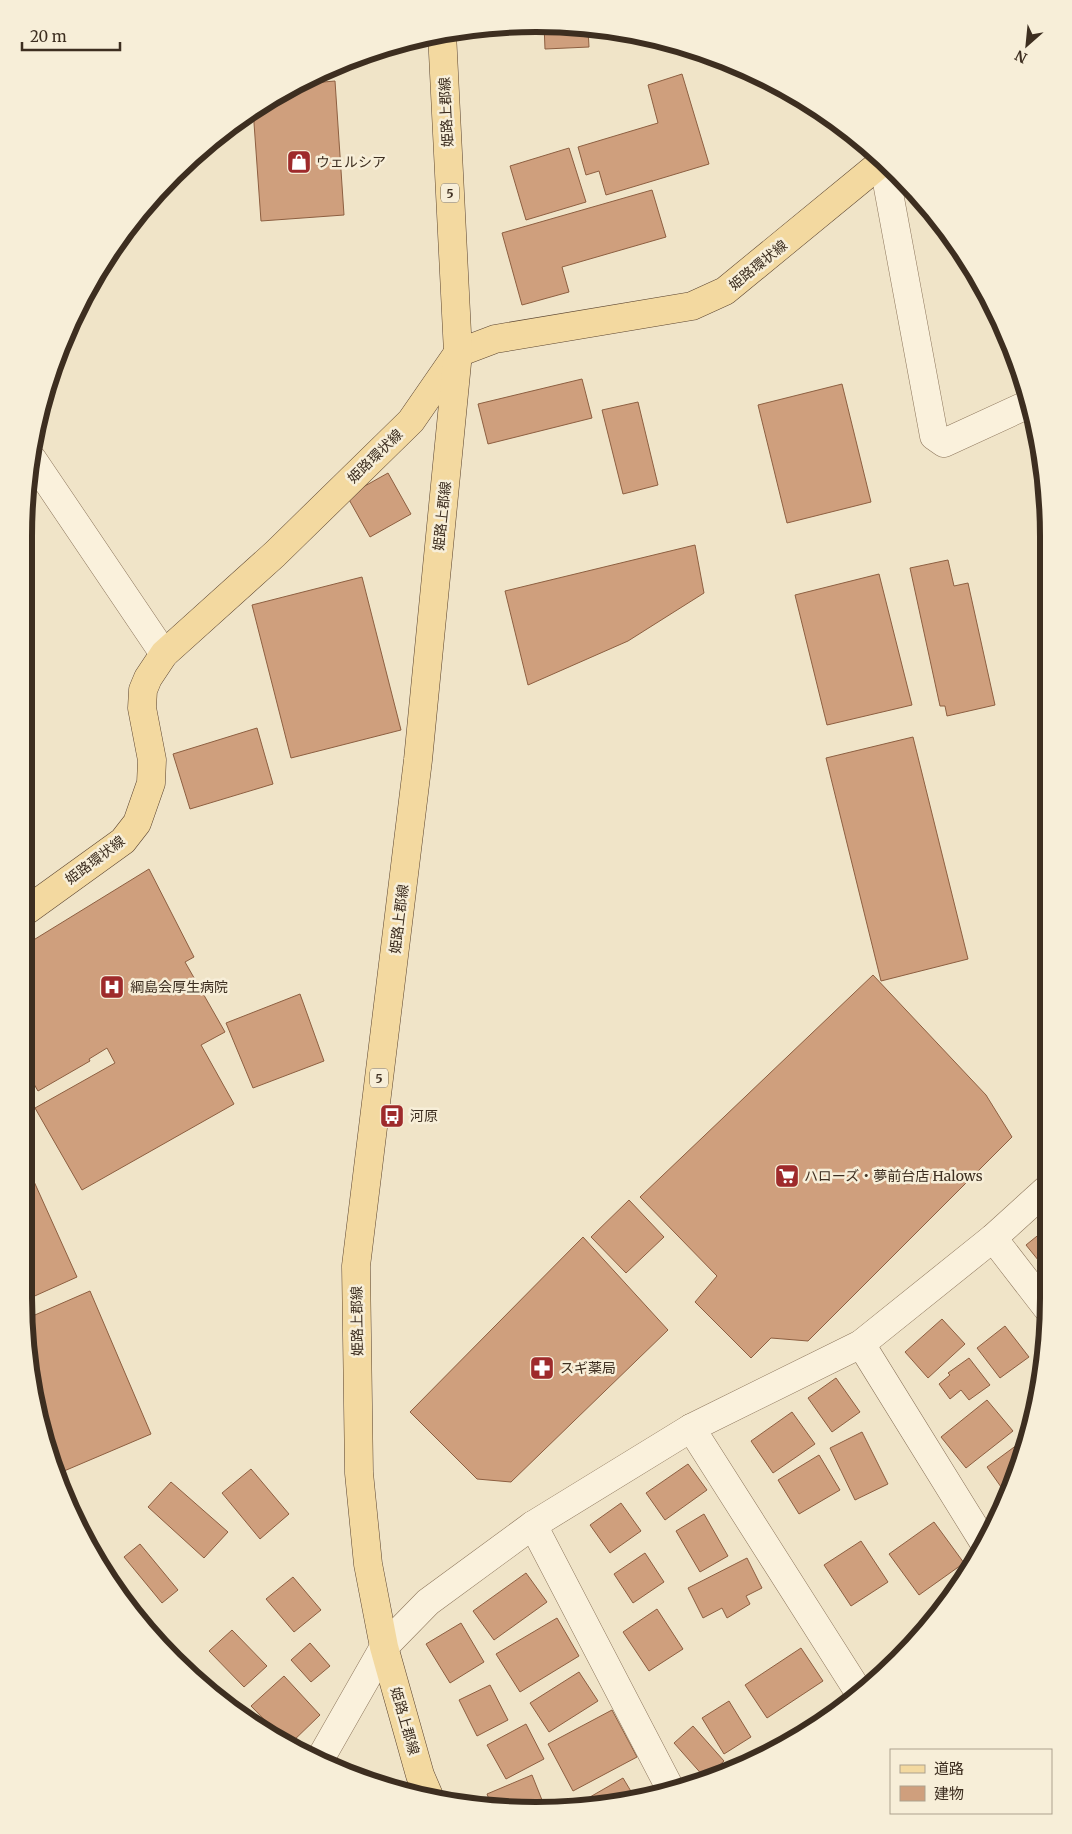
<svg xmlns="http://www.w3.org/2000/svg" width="1072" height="1834" font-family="Merriweather,'Noto Sans JP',serif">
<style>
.building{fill:#cf9f7d;stroke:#8d5f41}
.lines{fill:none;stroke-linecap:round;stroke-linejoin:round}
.minor-casing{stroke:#8d765c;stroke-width:29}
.major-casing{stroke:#5b4430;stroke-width:29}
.minor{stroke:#faf1dc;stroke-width:28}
.major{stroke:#f3d9a0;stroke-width:28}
.labels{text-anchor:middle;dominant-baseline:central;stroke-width:5;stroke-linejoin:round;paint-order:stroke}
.shield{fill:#f7eed8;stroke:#756857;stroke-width:1}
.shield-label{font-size:12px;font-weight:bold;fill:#3d2e20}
.street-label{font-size:14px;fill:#3d2e20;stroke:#f7eed8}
.poi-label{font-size:14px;fill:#3d2e20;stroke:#f7eed8;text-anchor:start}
.rim{fill:none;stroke:#3d2e20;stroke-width:6}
</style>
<rect width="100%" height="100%" fill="#f0e4c8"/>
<g class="building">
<path d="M 544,24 L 588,29 L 589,47 L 545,49 Z"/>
<path d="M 696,52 L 712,57 L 699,61 Z"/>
<path d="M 682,74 L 709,164 L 606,195 L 599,171 L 586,175 L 578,147 L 658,123 L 648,85 Z"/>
<path d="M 335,81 L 344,215 L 261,221 L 253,109 L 301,84 Z"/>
<path d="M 569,148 L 586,202 L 526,220 L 510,166 Z"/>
<path d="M 652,190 L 666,237 L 562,267 L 569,292 L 522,305 L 502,233 Z"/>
<path d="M 582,379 L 592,418 L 488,444 L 478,404 Z"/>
<path d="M 842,384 L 871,502 L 787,523 L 758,405 Z"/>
<path d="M 638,402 L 658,485 L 623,494 L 602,410 Z"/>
<path d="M 388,473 L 411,514 L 370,537 L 347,496 Z"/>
<path d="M 695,545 L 704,593 L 628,641 L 528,685 L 505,591 Z"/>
<path d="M 948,560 L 954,586 L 968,583 L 995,705 L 947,716 L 945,706 L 940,706 L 910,568 Z"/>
<path d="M 879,574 L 912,705 L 827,725 L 795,595 Z"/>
<path d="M 362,577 L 401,730 L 291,758 L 252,605 Z"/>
<path d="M 257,728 L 273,784 L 190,809 L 173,754 Z"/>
<path d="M 913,737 L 968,959 L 881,981 L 826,758 Z"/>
<path d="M 149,869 L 194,957 L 185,962 L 225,1032 L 201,1045 L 234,1104 L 82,1190 L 35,1108 L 115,1063 L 107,1048 L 89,1059 L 90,1061 L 38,1091 L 27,1072 L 27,944 Z"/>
<path d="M 873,975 L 986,1095 L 1012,1137 L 808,1341 L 771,1338 L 751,1358 L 695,1302 L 717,1276 L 640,1197 Z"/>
<path d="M 300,994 L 324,1061 L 253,1088 L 226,1023 Z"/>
<path d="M 27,1166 L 77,1277 L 28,1299 Z"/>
<path d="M 629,1200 L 664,1237 L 626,1273 L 591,1237 Z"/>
<path d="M 1047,1228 L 1047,1271 L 1026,1245 Z"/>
<path d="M 583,1237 L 668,1330 L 511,1482 L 477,1479 L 410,1412 Z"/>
<path d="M 90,1291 L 151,1434 L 57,1474 L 49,1456 L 28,1365 L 28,1318 Z"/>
<path d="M 942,1319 L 965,1344 L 928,1378 L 905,1352 Z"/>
<path d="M 1005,1326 L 1029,1357 L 1000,1378 L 977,1348 Z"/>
<path d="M 969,1358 L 990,1385 L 969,1400 L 961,1390 L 950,1399 L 939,1384 L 950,1375 L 948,1373 Z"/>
<path d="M 836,1378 L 860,1412 L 832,1432 L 808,1398 Z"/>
<path d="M 987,1400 L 1013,1431 L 966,1468 L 941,1437 Z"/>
<path d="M 792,1412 L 815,1444 L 773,1473 L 751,1441 Z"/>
<path d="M 862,1432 L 888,1484 L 855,1500 L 830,1448 Z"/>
<path d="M 1021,1442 L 1024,1446 L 1021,1463 L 1006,1494 L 987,1467 Z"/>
<path d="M 819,1455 L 840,1490 L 799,1514 L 778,1480 Z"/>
<path d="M 688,1464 L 707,1490 L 665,1520 L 646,1493 Z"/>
<path d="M 251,1469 L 289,1514 L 260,1539 L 222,1493 Z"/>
<path d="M 171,1482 L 228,1532 L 204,1558 L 148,1507 Z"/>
<path d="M 621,1503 L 641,1531 L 610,1553 L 590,1525 Z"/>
<path d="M 704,1514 L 728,1556 L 700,1572 L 676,1531 Z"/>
<path d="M 934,1522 L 964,1563 L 919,1595 L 889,1554 Z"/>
<path d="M 861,1541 L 888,1582 L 851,1606 L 824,1565 Z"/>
<path d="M 140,1544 L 178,1590 L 162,1603 L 124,1557 Z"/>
<path d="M 645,1553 L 664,1582 L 633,1603 L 614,1574 Z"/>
<path d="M 747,1558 L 762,1588 L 746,1596 L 750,1604 L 727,1618 L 722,1608 L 703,1618 L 688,1588 Z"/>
<path d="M 526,1573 L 547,1602 L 494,1640 L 473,1611 Z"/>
<path d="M 293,1577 L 321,1610 L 294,1632 L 266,1599 Z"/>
<path d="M 123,1597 L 154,1634 L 129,1610 Z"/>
<path d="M 657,1609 L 683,1649 L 649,1671 L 623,1632 Z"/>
<path d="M 557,1618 L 579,1656 L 520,1692 L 496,1654 Z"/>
<path d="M 461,1623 L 484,1662 L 450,1683 L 426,1644 Z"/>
<path d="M 232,1630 L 267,1666 L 244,1687 L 209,1651 Z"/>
<path d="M 310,1643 L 330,1666 L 311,1682 L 291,1660 Z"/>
<path d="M 801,1648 L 823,1681 L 767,1718 L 745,1685 Z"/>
<path d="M 579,1672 L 598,1701 L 549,1732 L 530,1703 Z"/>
<path d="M 284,1676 L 320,1715 L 289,1745 L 251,1706 Z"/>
<path d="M 490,1685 L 508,1720 L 477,1736 L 459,1700 Z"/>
<path d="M 729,1701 L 751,1737 L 724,1754 L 702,1718 Z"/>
<path d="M 612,1710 L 637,1757 L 573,1791 L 548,1744 Z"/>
<path d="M 526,1724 L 544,1759 L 506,1779 L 487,1745 Z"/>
<path d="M 693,1726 L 724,1761 L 705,1778 L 674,1743 Z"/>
<path d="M 532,1775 L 546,1810 L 492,1807 L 487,1794 Z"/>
<path d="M 623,1778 L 635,1798 L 603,1806 L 587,1807 L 583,1801 Z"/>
</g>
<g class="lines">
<defs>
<g id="minor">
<path d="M 884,166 L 934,436 L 944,443 L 1031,403"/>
<path d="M 33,460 L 164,654"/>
<path d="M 993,1238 L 1047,1308"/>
<path d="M 861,1344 L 983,1541"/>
<path d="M 691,1428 L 860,1694"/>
<path d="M 533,1525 L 671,1790"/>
<path d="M 319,1761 L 384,1647 L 428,1602 L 533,1525 L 691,1428 L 861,1344 L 993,1238 L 1047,1189"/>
</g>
<g id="major">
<path d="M 26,911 L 123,841 L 137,823 L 151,783 L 152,760 L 142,708 L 143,690 L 148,678 L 164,654 L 275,554 L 411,421 L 458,353 L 495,339 L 692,306 L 725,291 L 881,163"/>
<path d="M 429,1796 L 420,1775 L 384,1647 L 368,1564 L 359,1473 L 356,1266 L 418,760 L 458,353 L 442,33"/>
</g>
</defs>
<use href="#minor" class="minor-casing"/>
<use href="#major" class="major-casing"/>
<use href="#minor" class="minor"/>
<use href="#major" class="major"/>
</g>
<defs>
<symbol id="shop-square" viewBox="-11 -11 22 22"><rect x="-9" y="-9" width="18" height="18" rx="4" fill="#9e2a2b" stroke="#f7eed8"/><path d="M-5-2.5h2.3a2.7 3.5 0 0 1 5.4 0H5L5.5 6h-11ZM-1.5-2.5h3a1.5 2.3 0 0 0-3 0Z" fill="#fff"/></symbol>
<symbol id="hospital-square" viewBox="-11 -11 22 22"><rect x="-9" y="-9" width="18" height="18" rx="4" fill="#9e2a2b" stroke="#f7eed8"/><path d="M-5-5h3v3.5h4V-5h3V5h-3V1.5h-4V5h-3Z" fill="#fff"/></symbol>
<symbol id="bus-square" viewBox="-11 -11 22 22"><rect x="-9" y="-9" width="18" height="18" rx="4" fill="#9e2a2b" stroke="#f7eed8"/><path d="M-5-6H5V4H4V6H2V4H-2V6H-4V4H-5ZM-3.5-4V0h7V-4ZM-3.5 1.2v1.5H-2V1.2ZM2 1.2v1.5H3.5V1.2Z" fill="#fff"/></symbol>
<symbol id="supermarket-square" viewBox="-11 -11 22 22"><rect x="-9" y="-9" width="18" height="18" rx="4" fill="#9e2a2b" stroke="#f7eed8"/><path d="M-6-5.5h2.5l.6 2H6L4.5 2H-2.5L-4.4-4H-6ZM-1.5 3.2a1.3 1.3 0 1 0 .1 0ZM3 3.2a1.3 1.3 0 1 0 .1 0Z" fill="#fff"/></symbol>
<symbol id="pharmacy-square" viewBox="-11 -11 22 22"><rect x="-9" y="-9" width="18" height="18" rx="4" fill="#9e2a2b" stroke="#f7eed8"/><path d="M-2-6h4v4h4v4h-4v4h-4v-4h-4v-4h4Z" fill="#fff"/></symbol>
</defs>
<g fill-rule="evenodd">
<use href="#shop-square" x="285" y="148" width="28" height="28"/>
<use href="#hospital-square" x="98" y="973" width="28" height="28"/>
<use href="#bus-square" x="378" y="1102" width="28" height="28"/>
<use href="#supermarket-square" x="773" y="1162" width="28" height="28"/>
<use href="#pharmacy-square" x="528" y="1354" width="28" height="28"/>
</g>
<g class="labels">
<g class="shield">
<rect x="441" y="183.5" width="18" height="19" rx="4"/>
<rect x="370" y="1068.5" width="18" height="19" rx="4"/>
</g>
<g class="shield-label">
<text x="450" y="193">5</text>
<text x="379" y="1078">5</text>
</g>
<g class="street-label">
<text transform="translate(446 112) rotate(-93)">姫路上郡線</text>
<text transform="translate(758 265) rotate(-39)">姫路環状線</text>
<text transform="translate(375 456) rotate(-44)">姫路環状線</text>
<text transform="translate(442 516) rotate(-84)">姫路上郡線</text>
<text transform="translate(95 860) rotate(-37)">姫路環状線</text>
<text transform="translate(399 919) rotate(-83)">姫路上郡線</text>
<text transform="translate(357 1321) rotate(-91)">姫路上郡線</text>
<text transform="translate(405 1721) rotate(74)">姫路上郡線</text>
</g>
<g class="poi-label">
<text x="316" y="162">ウェルシア</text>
<text x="130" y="987">綱島会厚生病院</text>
<text x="410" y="1116">河原</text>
<text x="804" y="1176">ハローズ・夢前台店 Halows</text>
<text x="560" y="1368">スギ薬局</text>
</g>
</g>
<path d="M0 0H1072V1834H0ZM536 32H536A504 504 0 0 1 1040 536V1298A504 504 0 0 1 536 1802H536A504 504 0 0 1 32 1298V536A504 504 0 0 1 536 32Z" fill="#f7eed8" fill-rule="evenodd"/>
<path class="rim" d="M536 32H536A504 504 0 0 1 1040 536V1298A504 504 0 0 1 536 1802H536A504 504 0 0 1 32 1298V536A504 504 0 0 1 536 32Z"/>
<rect x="890" y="1749" width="162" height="65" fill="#f7eed8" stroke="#ada18e"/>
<rect x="900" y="1765" width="25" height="8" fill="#f3d9a0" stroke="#ada18e"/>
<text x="934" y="1774" font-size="15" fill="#3d2e20">道路</text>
<rect x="900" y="1786" width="25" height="15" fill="#cf9f7d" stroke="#ada18e"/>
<text x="934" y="1799" font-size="15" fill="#3d2e20">建物</text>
<g transform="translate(1027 45) rotate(207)" stroke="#f7eed8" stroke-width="4" paint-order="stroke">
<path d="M0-4L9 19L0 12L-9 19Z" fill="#3d2e20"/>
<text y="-8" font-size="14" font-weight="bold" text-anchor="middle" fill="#3d2e20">N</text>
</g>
<path d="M22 42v8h98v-8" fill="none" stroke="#3d2e20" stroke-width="2.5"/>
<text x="30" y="42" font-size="15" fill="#3d2e20" stroke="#f7eed8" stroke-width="4" paint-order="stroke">20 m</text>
</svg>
